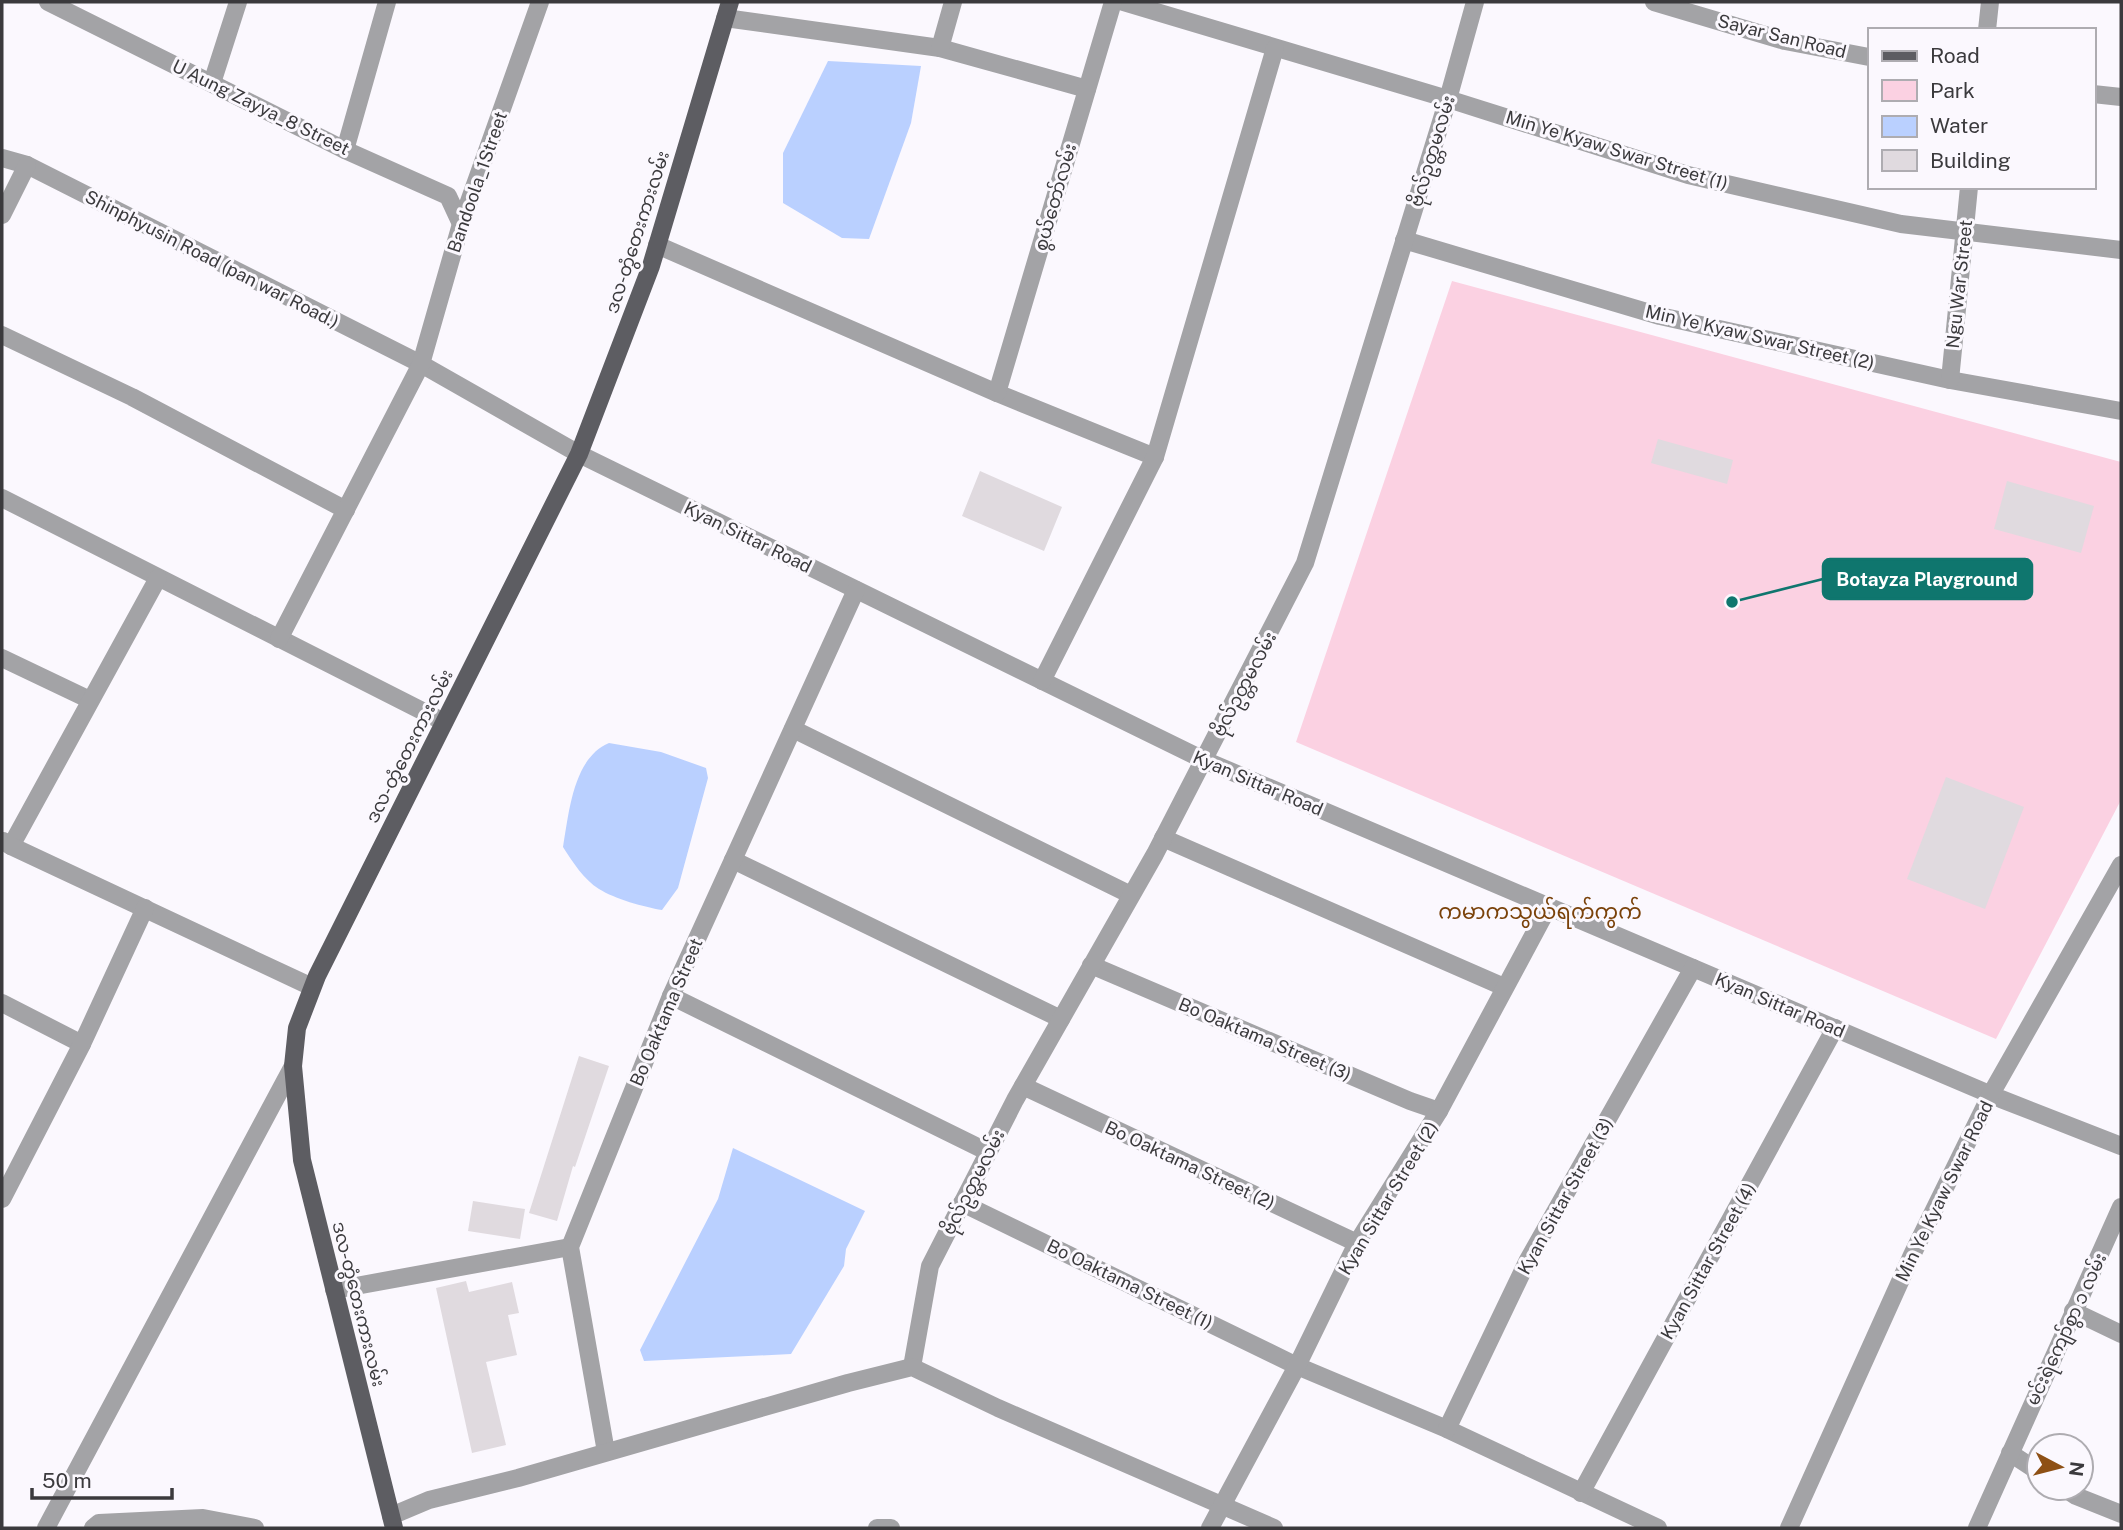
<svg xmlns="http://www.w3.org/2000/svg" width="2123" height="1530" font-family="'Public Sans','Noto Sans Myanmar',sans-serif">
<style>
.green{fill:#fbd1e2}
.water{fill:#bad0ff}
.building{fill:#e0dadf}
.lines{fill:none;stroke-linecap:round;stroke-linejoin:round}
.minor{stroke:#a3a3a6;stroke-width:18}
.major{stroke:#5d5d62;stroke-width:18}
.labels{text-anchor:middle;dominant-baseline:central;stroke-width:6;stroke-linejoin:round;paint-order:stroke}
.street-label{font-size:18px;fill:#3b3a3d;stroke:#fbf8fe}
.quarter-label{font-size:21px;fill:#7a420a;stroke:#fbf8fe}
.leader{fill:none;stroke:#0f766e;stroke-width:2.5}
.callout-dot{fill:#0f766e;stroke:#fbf8fe;stroke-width:2.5}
.callout{fill:#0f766e;stroke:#0f766e;stroke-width:2.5}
.callout-label{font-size:19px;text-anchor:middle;font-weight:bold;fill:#fff}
</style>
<rect width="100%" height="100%" fill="#fbf8fe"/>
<path class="green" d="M 1452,281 L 2121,462 L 2121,800 L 1996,1039 L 1296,742 Z"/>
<g class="water">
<path d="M 828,61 L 921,66 L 911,123 L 869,239 L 842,238 L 783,203 L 783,153 Z"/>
<path d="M 609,743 L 661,752 L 706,768 L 708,778 L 678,888 L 662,910 C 644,907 615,899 599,889 C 584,880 572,861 563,847 C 569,813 573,758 609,743 Z"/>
<path d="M 733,1148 L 865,1211 L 846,1249 L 844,1266 L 791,1354 L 644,1361 L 640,1350 L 718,1199 Z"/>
</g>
<g class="building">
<path d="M 1658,439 L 1733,460 L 1727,484 L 1651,463 Z"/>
<path d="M 980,471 L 1062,507 L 1044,551 L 962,516 Z"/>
<path d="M 2007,481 L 2094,506 L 2081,553 L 1994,529 Z"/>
<path d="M 1946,777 L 2024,807 L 1985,909 L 1907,879 Z"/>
<path d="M 579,1056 L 609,1066 L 575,1167 L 573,1166 L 557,1221 L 529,1213 Z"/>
<path d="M 473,1201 L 525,1209 L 520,1239 L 468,1231 Z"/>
<path d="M 466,1281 L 469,1292 L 512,1282 L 519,1313 L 508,1315 L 517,1355 L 486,1362 L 506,1445 L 472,1453 L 436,1288 Z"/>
</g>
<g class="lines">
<g class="minor">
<path d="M 48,2 L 345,150 L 448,196 L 461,224"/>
<path d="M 1123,2 L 1448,99 L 1688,175 L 1901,224 L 2121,250"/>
<path d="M 1654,2 L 1785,41 L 1869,57"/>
<path d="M 725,18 L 940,48 L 1087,89"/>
<path d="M 1987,30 L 1990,2"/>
<path d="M 940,48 L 953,2"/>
<path d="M 212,83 L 238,2"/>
<path d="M 2093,94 L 2121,97"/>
<path d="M 345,150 L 387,2"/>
<path d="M 2,158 L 27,165 L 421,364 L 579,454 L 1204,760 L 2001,1099 L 2121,1146"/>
<path d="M 2,215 L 27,165"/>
<path d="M 1404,240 L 1660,316 L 1950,380 L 2121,411"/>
<path d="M 657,245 L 997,393 L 1155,457"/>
<path d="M 2,335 L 132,397 L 346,510"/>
<path d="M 1950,380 L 1969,187"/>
<path d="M 997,393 L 1113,2"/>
<path d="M 2,498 L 444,722"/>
<path d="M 279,639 L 421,364 L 461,224 L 540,2"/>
<path d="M 2,658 L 90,700"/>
<path d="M 1042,681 L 1155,457 L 1275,48"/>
<path d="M 793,729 L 1131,895"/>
<path d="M 1163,838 L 1504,987"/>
<path d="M 3,841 L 11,846 L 158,578"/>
<path d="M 11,846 L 312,987"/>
<path d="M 733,860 L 1061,1019"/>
<path d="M 1091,965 L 1410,1101 L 1439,1111"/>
<path d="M 671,996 L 988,1152"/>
<path d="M 2,1003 L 82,1044"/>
<path d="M 1023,1086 L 1357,1243"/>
<path d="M 2,1199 L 82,1044 L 145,908"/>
<path d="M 962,1203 L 1297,1366 L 1447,1429 L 1658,1528"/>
<path d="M 334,1290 L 570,1247"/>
<path d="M 2073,1311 L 2121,1334"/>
<path d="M 912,1367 L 930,1266 L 1015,1100 L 1155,854 L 1305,563 L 1448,99 L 1475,2"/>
<path d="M 1447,1429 L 1528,1260 L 1693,968"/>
<path d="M 606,1452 L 570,1247 L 671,996 L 856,590"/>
<path d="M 2010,1453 L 2039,1472"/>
<path d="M 2064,1488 L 2076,1496 L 2121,1514"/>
<path d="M 1581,1493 L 1835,1028"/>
<path d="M 391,1516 L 429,1500 L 518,1478 L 848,1383 L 912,1367 L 998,1408 L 1274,1528"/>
<path d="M 46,1528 L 293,1066"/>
<path d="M 93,1528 L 99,1523 L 203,1518 L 255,1528"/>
<path d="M 877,1528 L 891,1528"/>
<path d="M 1210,1528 L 1297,1366 L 1357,1243 L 1439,1111 L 1549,906"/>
<path d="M 1789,1528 L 1912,1255 L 1991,1094 L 2121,865"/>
<path d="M 1977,1528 L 2121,1207"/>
</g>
<path class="major" d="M 394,1528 L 302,1160 L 293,1066 L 297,1028 L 317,976 L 579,454 L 651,266 L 730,2"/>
</g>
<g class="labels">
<g class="street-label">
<text transform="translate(1782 36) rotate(14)">Sayar San Road</text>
<text transform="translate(261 107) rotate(26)">U Aung Zayya_8 Street</text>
<text transform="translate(1617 150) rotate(17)">Min Ye Kyaw Swar Street (1)</text>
<text transform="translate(1432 151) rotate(-73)">ဗိုလ်ဥတ္တမလမ်း</text>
<text transform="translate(477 182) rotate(-71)">Bandoola_1Street</text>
<text transform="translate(1055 197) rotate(-74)">စွယ်တော်လမ်း</text>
<text transform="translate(637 232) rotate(-72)">ဒလ-တွံတေးကားလမ်း</text>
<text transform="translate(212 259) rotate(27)">Shinphyusin Road (pan war Road.)</text>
<text transform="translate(1959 284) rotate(-84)">Ngu War Street</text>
<text transform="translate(1760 337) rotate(13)">Min Ye Kyaw Swar Street (2)</text>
<text transform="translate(748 537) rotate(26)">Kyan Sittar Road</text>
<text transform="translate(1244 684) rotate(-62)">ဗိုလ်ဥတ္တမလမ်း</text>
<text transform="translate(409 746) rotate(-63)">ဒလ-တွံတေးကားလမ်း</text>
<text transform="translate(1258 783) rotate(23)">Kyan Sittar Road</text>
<text transform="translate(1780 1005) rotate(23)">Kyan Sittar Road</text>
<text transform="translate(666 1012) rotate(-67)">Bo Oaktama Street</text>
<text transform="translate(1265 1039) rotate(23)">Bo Oaktama Street (3)</text>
<text transform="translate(1190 1165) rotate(25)">Bo Oaktama Street (2)</text>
<text transform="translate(973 1182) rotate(-63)">ဗိုလ်ဥတ္တမလမ်း</text>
<text transform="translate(1944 1191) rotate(-64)">Min Ye Kyaw Swar Road</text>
<text transform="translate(1565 1196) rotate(-61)">Kyan Sittar Street (3)</text>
<text transform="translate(1388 1198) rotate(-59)">Kyan Sittar Street (2)</text>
<text transform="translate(1708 1261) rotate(-61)">Kyan Sittar Street (4)</text>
<text transform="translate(1130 1284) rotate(26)">Bo Oaktama Street (1)</text>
<text transform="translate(359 1304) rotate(76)">ဒလ-တွံတေးကားလမ်း</text>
<text transform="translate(2066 1329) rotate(-65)">မင်းရဲကျော်စွာ ၁ လမ်း</text>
</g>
<g class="quarter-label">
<text x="1540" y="911">ကမာကသွယ်ရက်ကွက်</text>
</g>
</g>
<path class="leader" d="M1732 602L1823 579"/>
<circle class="callout-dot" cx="1732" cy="602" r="7"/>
<rect class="callout" x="1823" y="559" width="209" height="40" rx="7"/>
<g class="callout-label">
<text x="1927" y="586">Botayza Playground</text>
</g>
<rect width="2123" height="1530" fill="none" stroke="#3b3a3d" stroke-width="7"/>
<rect x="1868" y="28" width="228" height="161" fill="#fbf8fe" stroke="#aeacb1" stroke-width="2"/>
<rect x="1882" y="51" width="35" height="10" fill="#5d5d62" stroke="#aeacb1" stroke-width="2"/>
<text x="1930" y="63" font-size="21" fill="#3b3a3d">Road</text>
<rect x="1882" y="80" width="35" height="21" fill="#fbd1e2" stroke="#aeacb1" stroke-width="2"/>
<text x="1930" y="98" font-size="21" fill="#3b3a3d">Park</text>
<rect x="1882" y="116" width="35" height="21" fill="#bad0ff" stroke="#aeacb1" stroke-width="2"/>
<text x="1930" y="133" font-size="21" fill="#3b3a3d">Water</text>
<rect x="1882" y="150" width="35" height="21" fill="#e0dadf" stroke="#aeacb1" stroke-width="2"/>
<text x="1930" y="168" font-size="21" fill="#3b3a3d">Building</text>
<g transform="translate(2060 1467) rotate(97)"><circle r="33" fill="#fbf8fe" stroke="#aeacb1" stroke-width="2"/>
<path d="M0-5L12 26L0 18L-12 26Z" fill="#8e5015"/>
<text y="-10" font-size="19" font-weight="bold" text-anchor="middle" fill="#3b3a3d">N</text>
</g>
<path d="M32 1488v10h140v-10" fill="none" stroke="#3b3a3d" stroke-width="3.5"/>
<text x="42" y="1488" font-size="21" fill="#3b3a3d" stroke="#fbf8fe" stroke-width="5" paint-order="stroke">50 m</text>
</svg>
